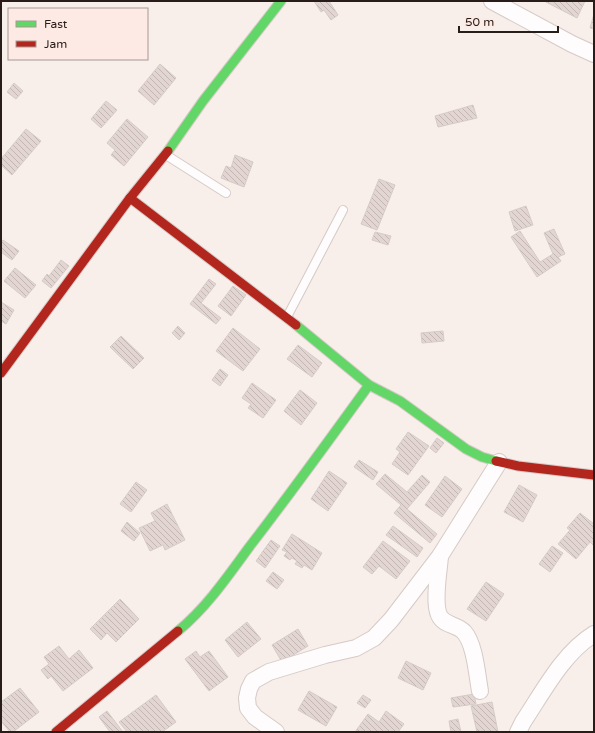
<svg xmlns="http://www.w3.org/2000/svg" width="595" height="733" font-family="'Varela Round',sans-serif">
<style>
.building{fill:url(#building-back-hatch);stroke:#d5cbc8}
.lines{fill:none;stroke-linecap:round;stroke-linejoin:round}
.lane-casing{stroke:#d5cac7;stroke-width:10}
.street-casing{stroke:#d5cac7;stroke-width:18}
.fast-casing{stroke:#d5cac7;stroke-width:11}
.jam-casing{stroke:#d5cac7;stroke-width:11}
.lane{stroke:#fefcfc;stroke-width:8}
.street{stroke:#fefcfc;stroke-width:16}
.fast{stroke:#63d668;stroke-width:9}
.jam{stroke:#b3261e;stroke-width:9}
</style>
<defs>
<pattern id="building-back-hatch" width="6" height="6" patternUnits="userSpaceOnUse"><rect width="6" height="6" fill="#e3d6d2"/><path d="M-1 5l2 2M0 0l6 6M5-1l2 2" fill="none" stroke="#c3b7b4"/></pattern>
</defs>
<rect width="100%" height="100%" fill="#f8eeea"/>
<g class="building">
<path d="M 314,1 L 329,1 L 338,15 L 331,20 L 324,10 L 321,12 Z"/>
<path d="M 544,1 L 585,1 L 577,18 Z"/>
<path d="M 594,14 L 594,29 L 590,28 Z"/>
<path d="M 160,64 L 176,78 L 154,105 L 138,91 Z"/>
<path d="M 14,83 L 23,91 L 16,99 L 7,92 Z"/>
<path d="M 106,101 L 117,110 L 101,128 L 91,119 Z"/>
<path d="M 473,105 L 477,118 L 438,127 L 435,116 Z"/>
<path d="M 127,119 L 148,137 L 124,166 L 111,155 L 115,150 L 107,143 Z"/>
<path d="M 26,129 L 41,141 L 12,175 L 1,165 L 1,159 Z"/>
<path d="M 235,155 L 253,162 L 244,187 L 221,178 L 226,166 L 231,168 Z"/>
<path d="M 379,179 L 395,185 L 377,230 L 361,224 Z"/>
<path d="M 526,206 L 533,225 L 515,231 L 509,212 Z"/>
<path d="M 554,229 L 565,254 L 558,257 L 561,261 L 537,277 L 511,237 L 520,231 L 540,262 L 553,254 L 544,233 Z"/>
<path d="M 375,232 L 391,236 L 388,245 L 372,240 Z"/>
<path d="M 3,240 L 19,251 L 12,260 L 1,252 L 1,243 Z"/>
<path d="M 61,260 L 69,266 L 51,288 L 42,281 L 47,274 L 49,276 Z"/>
<path d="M 15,268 L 36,285 L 25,298 L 4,281 Z"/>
<path d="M 209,279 L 216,284 L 201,303 L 221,318 L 216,324 L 190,304 Z"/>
<path d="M 233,286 L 246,295 L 231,316 L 218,306 Z"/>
<path d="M 1,302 L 14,310 L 6,324 L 1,321 Z"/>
<path d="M 178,326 L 185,333 L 179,340 L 172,333 Z"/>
<path d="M 233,328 L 260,349 L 243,371 L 216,351 Z"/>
<path d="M 443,331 L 444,341 L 422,343 L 421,333 Z"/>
<path d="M 121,336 L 144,358 L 133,369 L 110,347 Z"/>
<path d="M 298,345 L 322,363 L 312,377 L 287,359 Z"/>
<path d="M 220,369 L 228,375 L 220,386 L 212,380 Z"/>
<path d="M 252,383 L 276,400 L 263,418 L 248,408 L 251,404 L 242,398 Z"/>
<path d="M 300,390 L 317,403 L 301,425 L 284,411 Z"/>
<path d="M 408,432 L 429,446 L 408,475 L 392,464 L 400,452 L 396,449 Z"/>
<path d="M 437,438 L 444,443 L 436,453 L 430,448 Z"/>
<path d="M 359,460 L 378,472 L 373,480 L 354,467 Z"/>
<path d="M 329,471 L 347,483 L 328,511 L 311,499 Z"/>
<path d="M 385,474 L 407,492 L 422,475 L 430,482 L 407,509 L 437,534 L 430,543 L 394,513 L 401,505 L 376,484 Z"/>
<path d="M 445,476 L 462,489 L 442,517 L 425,505 Z"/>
<path d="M 136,482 L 147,490 L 131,512 L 120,504 Z"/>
<path d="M 519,485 L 537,495 L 523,522 L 504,512 Z"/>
<path d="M 167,504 L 185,540 L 165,550 L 163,545 L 150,551 L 139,528 L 155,521 L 151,513 Z"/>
<path d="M 580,513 L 594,524 L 594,546 L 590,542 L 576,559 L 558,544 L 570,530 L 567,528 Z"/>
<path d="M 127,522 L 140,533 L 134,541 L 121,531 Z"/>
<path d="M 393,526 L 423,548 L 417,557 L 386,535 Z"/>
<path d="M 292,534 L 322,553 L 312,570 L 304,565 L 302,568 L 295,564 L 297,561 L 292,558 L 290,560 L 284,556 L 287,552 L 282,550 Z"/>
<path d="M 271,540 L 280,546 L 265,568 L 256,561 Z"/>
<path d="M 383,541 L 410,561 L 396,579 L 379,566 L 372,574 L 363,567 Z"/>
<path d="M 552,546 L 563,553 L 550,572 L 539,564 Z"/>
<path d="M 273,572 L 284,580 L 277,589 L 266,581 Z"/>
<path d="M 486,582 L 504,594 L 486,621 L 467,609 Z"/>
<path d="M 120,599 L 139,619 L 116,642 L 107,633 L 101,640 L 90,629 Z"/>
<path d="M 247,622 L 261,639 L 238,657 L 225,640 Z"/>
<path d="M 298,629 L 308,646 L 282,662 L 272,645 Z"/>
<path d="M 59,646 L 69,659 L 79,650 L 93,668 L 63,691 L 51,676 L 48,679 L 41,670 L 49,664 L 44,657 Z"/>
<path d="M 196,651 L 200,657 L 209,651 L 228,677 L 209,691 L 185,659 Z"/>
<path d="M 406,661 L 431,673 L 423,690 L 398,678 Z"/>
<path d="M 20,688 L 39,712 L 13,732 L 10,732 L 1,721 L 1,702 Z"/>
<path d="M 309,691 L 337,707 L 326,726 L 298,710 Z"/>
<path d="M 474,694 L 476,704 L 453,707 L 451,698 Z"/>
<path d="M 156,695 L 176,722 L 162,732 L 127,732 L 119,722 Z"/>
<path d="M 363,695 L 371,700 L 365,708 L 357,703 Z"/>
<path d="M 492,702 L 498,732 L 477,732 L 471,706 Z"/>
<path d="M 107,711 L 123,732 L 110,732 L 99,717 Z"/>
<path d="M 386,711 L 404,724 L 398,732 L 355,732 L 368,714 L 379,722 Z"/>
<path d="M 458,719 L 461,732 L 451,732 L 449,721 Z"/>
</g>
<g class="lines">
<defs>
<g id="lane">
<path d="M 166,155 L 226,193"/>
<path d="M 288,315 L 343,210"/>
</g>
<g id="street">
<path d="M 492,1 L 572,44 L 594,54"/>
<path d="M 440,556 C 439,572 433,601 439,615 C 444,626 457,624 464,632 C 475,644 477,675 480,691"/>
<path d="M 276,732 L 255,717 L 248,708 L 247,698 L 249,689 L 253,681 L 269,672 L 325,655 L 356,648 L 374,638 L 391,620 L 440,556 L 499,462"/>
<path d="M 518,732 L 523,722 C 543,692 563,653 594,634"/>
</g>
<g id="fast">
<path d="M 168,151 L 203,101 L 281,1"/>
<path d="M 296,325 L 369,385 L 400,401 L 466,449 L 482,457 L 496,461"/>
<path d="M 178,631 C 207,607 228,576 250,546 C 291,493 330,439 369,385"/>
</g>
<g id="jam">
<path d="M 130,198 L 296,325"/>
<path d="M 1,373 L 130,198 L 168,151"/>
<path d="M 496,461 L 518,466 L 594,475"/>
<path d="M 56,732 L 178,631"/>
</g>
</defs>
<use href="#lane" class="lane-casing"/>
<use href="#street" class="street-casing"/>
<use href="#fast" class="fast-casing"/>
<use href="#jam" class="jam-casing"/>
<use href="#lane" class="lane"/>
<use href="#street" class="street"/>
<use href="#fast" class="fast"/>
<use href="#jam" class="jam"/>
</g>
<rect width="595" height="733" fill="none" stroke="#281d19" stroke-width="4"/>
<rect x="8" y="8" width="140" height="52" fill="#feeae4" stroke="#a89893"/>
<rect x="16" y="21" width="20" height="6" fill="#63d668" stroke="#a89893"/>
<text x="44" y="28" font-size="12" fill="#281d19">Fast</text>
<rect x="16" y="41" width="20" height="6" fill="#b3261e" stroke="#a89893"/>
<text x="44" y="48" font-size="12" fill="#281d19">Jam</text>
<path d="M459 26v6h99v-6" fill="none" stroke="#281d19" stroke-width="2"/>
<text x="465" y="26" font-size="12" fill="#281d19" stroke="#feeae4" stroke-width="3" paint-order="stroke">50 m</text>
</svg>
